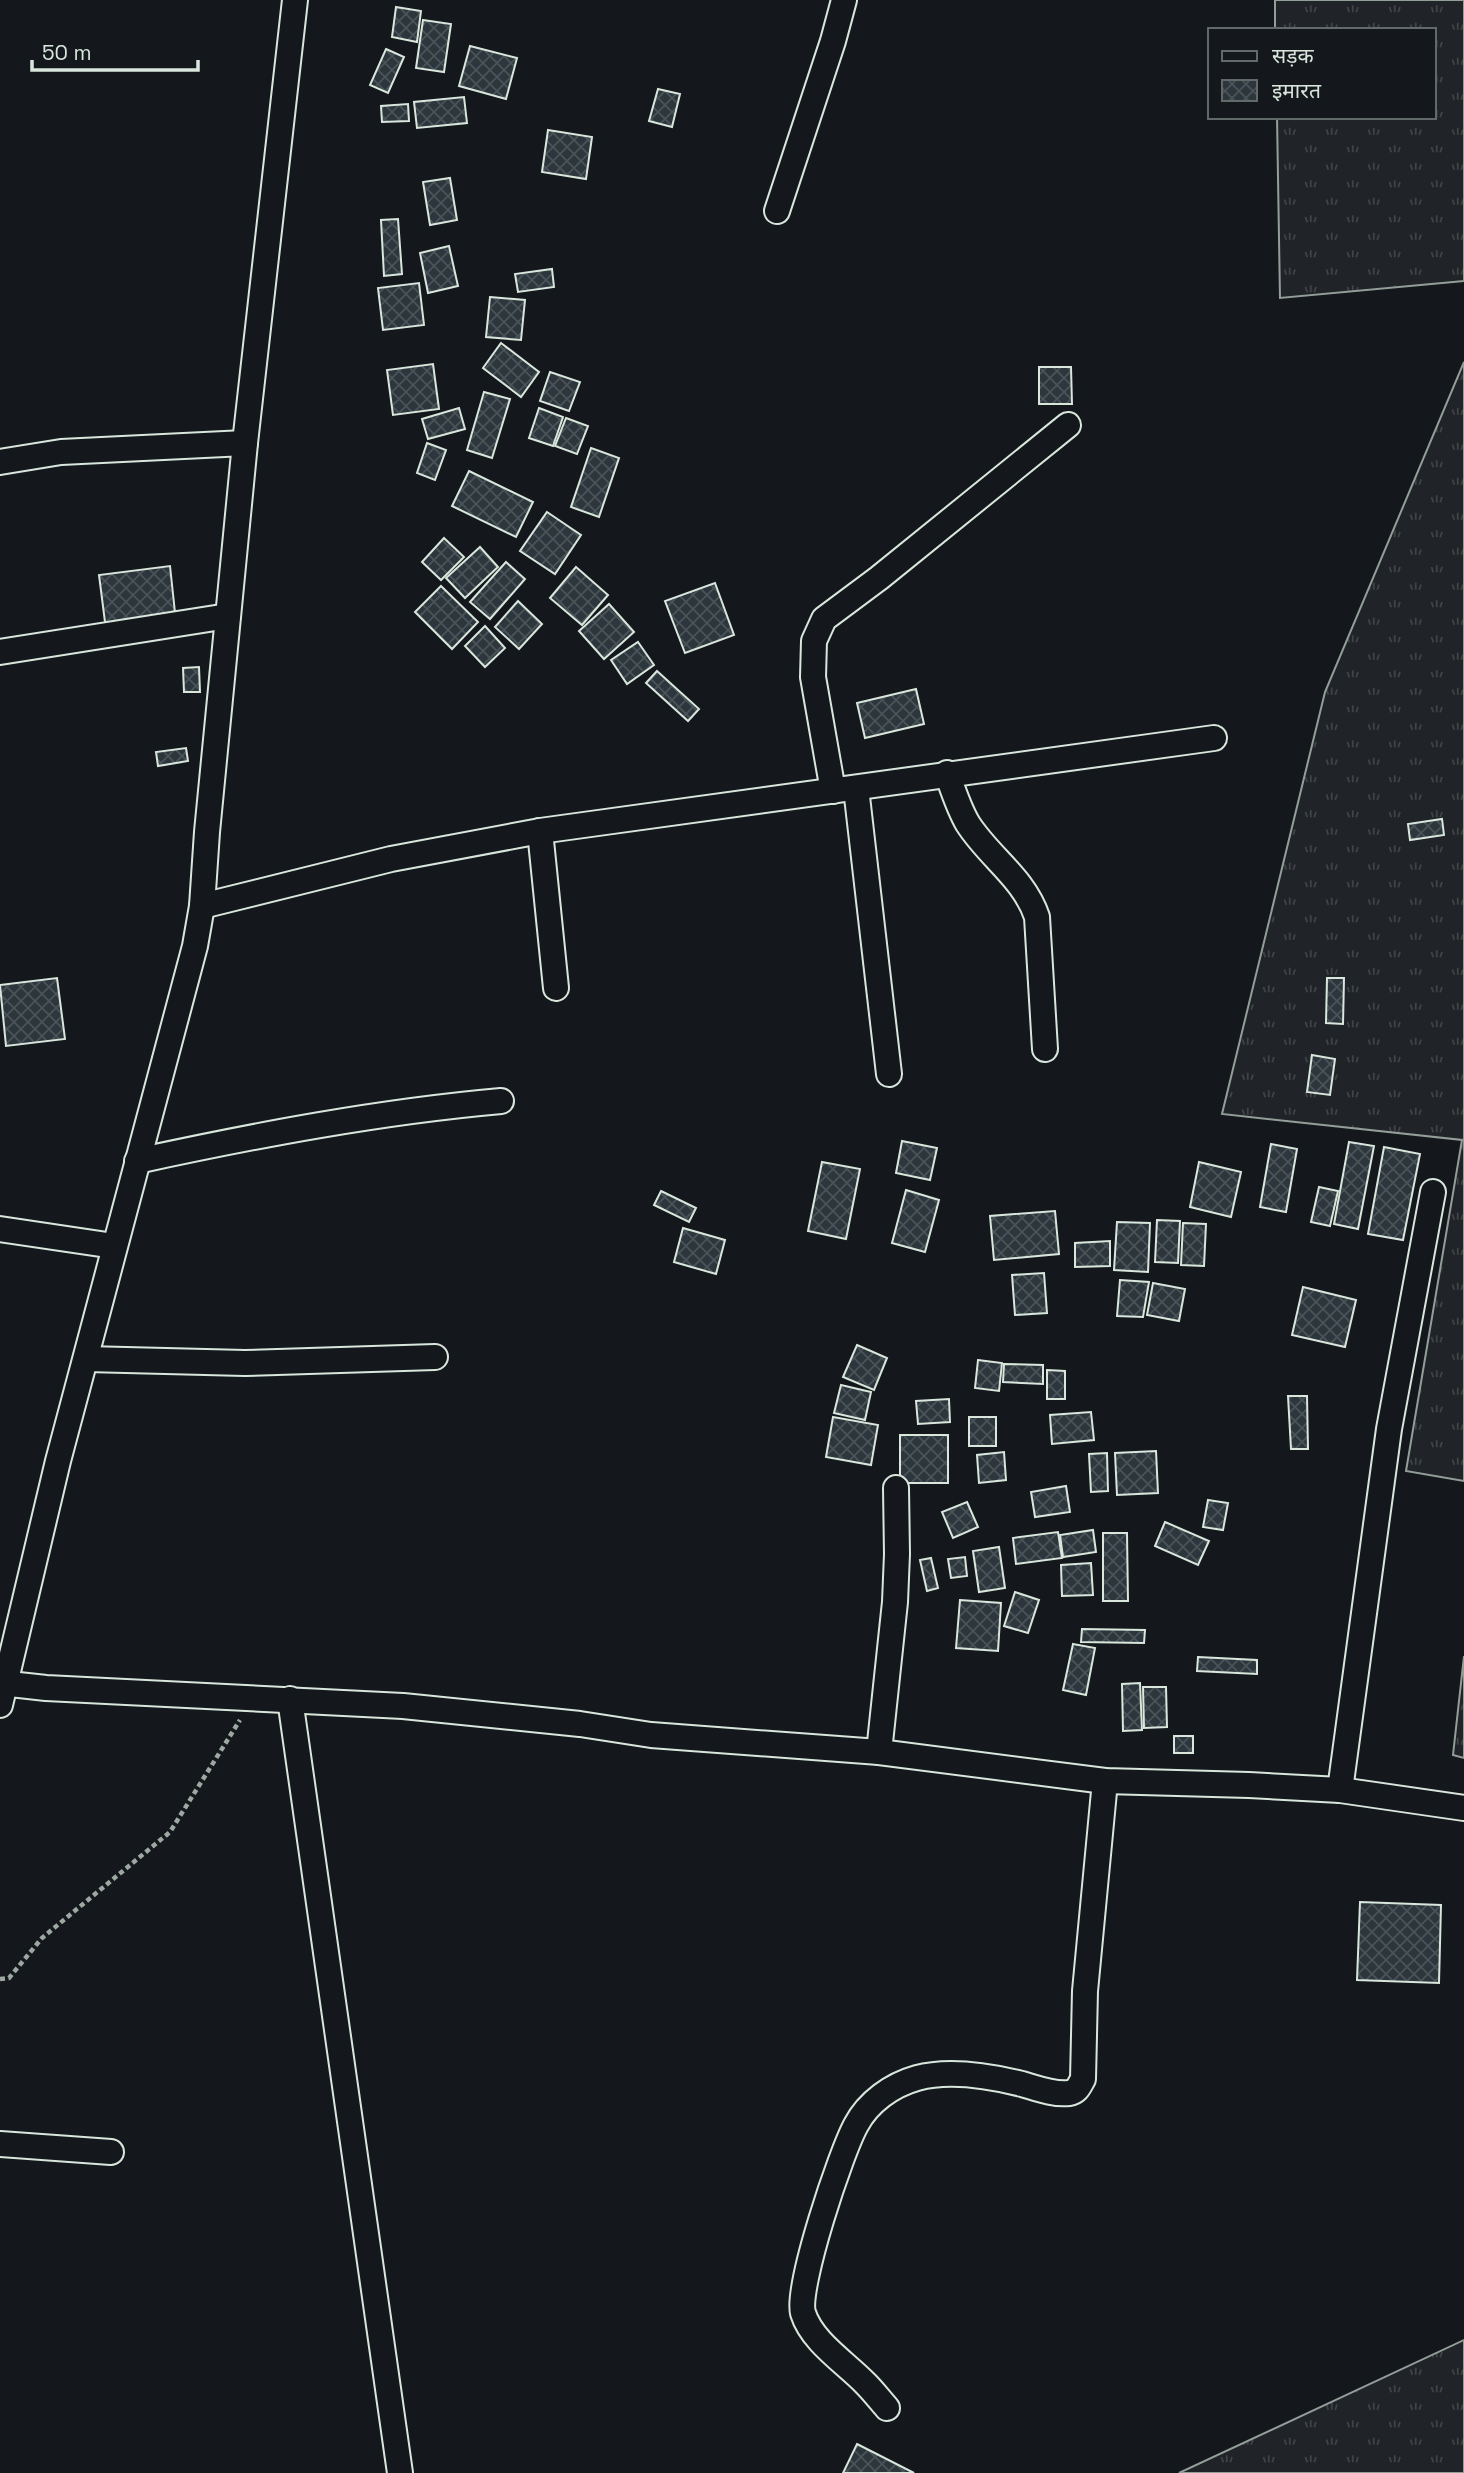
<svg xmlns="http://www.w3.org/2000/svg" width="1464" height="2473" font-family="'Space Grotesk','Noto Sans Devanagari',sans-serif">
<style>
.grass{fill:url(#grass-tufts);stroke:#939e99;stroke-width:2}
.building{fill:url(#building-cross-hatch);stroke:#d8e6dc;stroke-width:2}
.lines{fill:none;stroke-linecap:round;stroke-linejoin:round}
.minor-casing{stroke:#d8e6dc;stroke-width:28}
.path{stroke:#9da8a2;stroke-width:4.5;stroke-dasharray:5 3.5;stroke-linecap:butt}
.minor{stroke:#14181c;stroke-width:24}
</style>
<defs>
<pattern id="grass-tufts" width="24" height="20" patternUnits="userSpaceOnUse" patternTransform="scale(1.75)"><rect width="24" height="20" fill="#202428"/><path d="M3 7l-1-3M5 7V3M7 7l1-3M15 17l-1-3M17 17v-4M19 17l1-3" fill="none" stroke="#404447"/></pattern>
<pattern id="building-cross-hatch" width="8" height="8" patternUnits="userSpaceOnUse" patternTransform="scale(1.75)"><rect width="8" height="8" fill="#2c363c"/><path d="M0 0l8 8M0 8l8-8" fill="none" stroke="#4a5358"/></pattern>
</defs>
<rect width="100%" height="100%" fill="#14181c"/>
<g class="grass">
<path d="M 1275,0 L 1464,0 L 1464,281 L 1280,298 L 1277,117 L 1434,117 L 1434,30 L 1275,30 Z"/>
<path d="M 1464,362 L 1464,1481 L 1406,1471 L 1462,1140 L 1222,1114 L 1325,692 Z"/>
<path d="M 1464,1656 L 1464,1758 L 1453,1755 Z"/>
<path d="M 1464,2340 L 1464,2473 L 1179,2473 Z"/>
</g>
<g class="building">
<path d="M 396,7 L 421,11 L 417,42 L 392,37 Z"/>
<path d="M 423,20 L 451,24 L 444,72 L 416,68 Z"/>
<path d="M 470,46 L 517,58 L 506,99 L 459,86 Z"/>
<path d="M 386,49 L 404,57 L 388,93 L 370,85 Z"/>
<path d="M 658,89 L 680,94 L 672,127 L 649,121 Z"/>
<path d="M 464,97 L 467,123 L 417,128 L 414,102 Z"/>
<path d="M 408,104 L 409,121 L 382,122 L 381,106 Z"/>
<path d="M 548,130 L 592,137 L 586,179 L 542,172 Z"/>
<path d="M 450,178 L 457,220 L 430,225 L 423,182 Z"/>
<path d="M 398,219 L 402,274 L 384,276 L 381,220 Z"/>
<path d="M 449,246 L 458,286 L 428,293 L 420,253 Z"/>
<path d="M 552,269 L 554,287 L 518,292 L 515,274 Z"/>
<path d="M 419,283 L 424,325 L 383,330 L 378,288 Z"/>
<path d="M 490,297 L 525,300 L 521,340 L 486,337 Z"/>
<path d="M 501,343 L 539,372 L 521,397 L 483,368 Z"/>
<path d="M 433,364 L 439,409 L 393,415 L 387,370 Z"/>
<path d="M 1039,367 L 1071,367 L 1072,404 L 1039,404 Z"/>
<path d="M 550,372 L 580,382 L 569,411 L 540,401 Z"/>
<path d="M 484,392 L 510,399 L 492,458 L 467,450 Z"/>
<path d="M 459,408 L 465,429 L 428,439 L 422,419 Z"/>
<path d="M 539,408 L 563,417 L 553,446 L 529,438 Z"/>
<path d="M 566,418 L 588,426 L 577,454 L 555,446 Z"/>
<path d="M 427,443 L 446,450 L 435,480 L 417,473 Z"/>
<path d="M 591,448 L 619,458 L 599,517 L 571,507 Z"/>
<path d="M 469,471 L 533,502 L 516,537 L 452,506 Z"/>
<path d="M 547,512 L 581,535 L 555,574 L 520,551 Z"/>
<path d="M 444,538 L 464,557 L 441,580 L 422,562 Z"/>
<path d="M 480,547 L 498,567 L 465,598 L 446,578 Z"/>
<path d="M 506,562 L 525,579 L 490,619 L 470,602 Z"/>
<path d="M 170,566 L 176,622 L 106,630 L 99,575 Z"/>
<path d="M 576,567 L 608,595 L 582,625 L 550,598 Z"/>
<path d="M 715,583 L 734,635 L 685,653 L 665,601 Z"/>
<path d="M 441,586 L 478,622 L 452,649 L 415,612 Z"/>
<path d="M 518,601 L 542,624 L 519,649 L 495,627 Z"/>
<path d="M 609,604 L 634,632 L 604,659 L 579,631 Z"/>
<path d="M 485,626 L 505,648 L 485,667 L 465,646 Z"/>
<path d="M 638,642 L 654,665 L 627,684 L 611,660 Z"/>
<path d="M 199,667 L 200,692 L 184,692 L 183,668 Z"/>
<path d="M 657,671 L 699,709 L 688,721 L 646,683 Z"/>
<path d="M 916,689 L 924,724 L 865,738 L 857,703 Z"/>
<path d="M 186,748 L 188,761 L 158,766 L 156,752 Z"/>
<path d="M 1442,819 L 1444,835 L 1410,840 L 1408,824 Z"/>
<path d="M 57,978 L 65,1039 L 6,1046 L 0,985 Z"/>
<path d="M 1327,978 L 1344,978 L 1343,1024 L 1326,1023 Z"/>
<path d="M 1312,1055 L 1335,1059 L 1330,1095 L 1307,1092 Z"/>
<path d="M 902,1141 L 937,1148 L 930,1180 L 896,1173 Z"/>
<path d="M 1349,1142 L 1374,1146 L 1358,1229 L 1334,1224 Z"/>
<path d="M 1271,1144 L 1297,1149 L 1286,1212 L 1260,1207 Z"/>
<path d="M 1384,1147 L 1420,1154 L 1403,1240 L 1368,1234 Z"/>
<path d="M 822,1162 L 860,1169 L 846,1239 L 808,1231 Z"/>
<path d="M 1199,1162 L 1241,1172 L 1231,1217 L 1190,1207 Z"/>
<path d="M 1319,1187 L 1338,1191 L 1330,1226 L 1311,1222 Z"/>
<path d="M 906,1190 L 939,1200 L 925,1252 L 892,1243 Z"/>
<path d="M 661,1191 L 696,1208 L 689,1222 L 654,1205 Z"/>
<path d="M 1055,1211 L 1059,1254 L 994,1260 L 990,1216 Z"/>
<path d="M 1157,1220 L 1180,1221 L 1178,1263 L 1155,1262 Z"/>
<path d="M 1117,1222 L 1150,1223 L 1148,1272 L 1114,1270 Z"/>
<path d="M 1183,1223 L 1206,1224 L 1204,1266 L 1181,1265 Z"/>
<path d="M 683,1228 L 725,1240 L 716,1274 L 674,1262 Z"/>
<path d="M 1110,1241 L 1110,1266 L 1075,1267 L 1075,1243 Z"/>
<path d="M 1044,1273 L 1047,1313 L 1015,1315 L 1012,1275 Z"/>
<path d="M 1120,1280 L 1149,1282 L 1143,1317 L 1117,1316 Z"/>
<path d="M 1153,1283 L 1185,1289 L 1179,1321 L 1147,1315 Z"/>
<path d="M 1303,1287 L 1356,1300 L 1345,1347 L 1292,1335 Z"/>
<path d="M 857,1345 L 887,1358 L 874,1390 L 843,1377 Z"/>
<path d="M 978,1360 L 1002,1363 L 999,1391 L 975,1388 Z"/>
<path d="M 1004,1364 L 1043,1365 L 1043,1384 L 1003,1382 Z"/>
<path d="M 1047,1370 L 1065,1371 L 1065,1399 L 1047,1399 Z"/>
<path d="M 841,1385 L 871,1392 L 865,1420 L 834,1413 Z"/>
<path d="M 1288,1396 L 1307,1396 L 1308,1449 L 1291,1449 Z"/>
<path d="M 949,1399 L 950,1422 L 918,1424 L 916,1401 Z"/>
<path d="M 1091,1412 L 1094,1440 L 1052,1444 L 1050,1415 Z"/>
<path d="M 833,1417 L 878,1425 L 871,1465 L 826,1457 Z"/>
<rect x="969" y="1417" width="27" height="29"/>
<rect x="900" y="1435" width="48" height="48"/>
<path d="M 1156,1451 L 1158,1493 L 1117,1495 L 1115,1453 Z"/>
<path d="M 1004,1452 L 1006,1480 L 979,1483 L 977,1455 Z"/>
<path d="M 1107,1453 L 1108,1491 L 1091,1492 L 1089,1454 Z"/>
<path d="M 1066,1486 L 1070,1512 L 1035,1517 L 1031,1492 Z"/>
<path d="M 1208,1500 L 1228,1503 L 1223,1530 L 1203,1527 Z"/>
<path d="M 967,1502 L 978,1527 L 953,1538 L 942,1512 Z"/>
<path d="M 1165,1522 L 1209,1541 L 1198,1565 L 1155,1546 Z"/>
<path d="M 1093,1530 L 1096,1552 L 1063,1557 L 1060,1535 Z"/>
<path d="M 1058,1532 L 1062,1558 L 1016,1564 L 1013,1538 Z"/>
<path d="M 1103,1533 L 1127,1533 L 1128,1601 L 1103,1601 Z"/>
<path d="M 999,1547 L 1005,1588 L 979,1592 L 973,1551 Z"/>
<path d="M 965,1557 L 967,1576 L 951,1578 L 948,1559 Z"/>
<path d="M 931,1558 L 938,1588 L 927,1591 L 920,1560 Z"/>
<path d="M 1091,1563 L 1093,1595 L 1062,1596 L 1061,1565 Z"/>
<path d="M 1015,1592 L 1039,1600 L 1028,1633 L 1004,1626 Z"/>
<path d="M 960,1600 L 1001,1603 L 998,1651 L 956,1648 Z"/>
<path d="M 1082,1629 L 1145,1630 L 1144,1643 L 1081,1642 Z"/>
<path d="M 1073,1644 L 1095,1648 L 1086,1695 L 1063,1690 Z"/>
<path d="M 1198,1657 L 1257,1660 L 1257,1674 L 1197,1671 Z"/>
<path d="M 1140,1683 L 1142,1730 L 1123,1731 L 1122,1684 Z"/>
<path d="M 1143,1687 L 1166,1687 L 1167,1727 L 1144,1728 Z"/>
<rect x="1174" y="1736" width="19" height="17"/>
<path d="M 1360,1902 L 1441,1905 L 1439,1983 L 1357,1980 Z"/>
<path d="M 857,2444 L 914,2473 L 843,2473 Z"/>
</g>
<g class="lines">
<defs>
<g id="minor">
<path d="M 777,211 L 833,41 L 844,0"/>
<path d="M 0,462 L 61,452 L 245,443"/>
<path d="M 0,652 L 228,616"/>
<path d="M 947,773 C 953,790 959,809 968,824 C 990,858 1024,878 1037,917 L 1045,1049"/>
<path d="M 856,788 L 889,1074"/>
<path d="M 833,791 L 813,677 L 814,641 L 824,619 L 879,578 L 1068,425"/>
<path d="M 540,831 L 556,988"/>
<path d="M 202,906 L 391,859 L 540,831 L 1214,738"/>
<path d="M 137,1161 C 257,1135 378,1112 501,1101"/>
<path d="M 0,1229 L 114,1246"/>
<path d="M 86,1359 L 245,1363 L 435,1357"/>
<path d="M 0,1683 L 46,1688 L 403,1706 L 580,1724 L 651,1735 L 879,1752 L 1105,1781 L 1249,1785 L 1340,1790 L 1464,1808"/>
<path d="M 290,1699 L 400,2473"/>
<path d="M 0,1705 L 58,1461 L 195,946 L 202,906 L 207,832 L 245,443 L 295,0"/>
<path d="M 879,1752 L 895,1602 L 897,1554 L 896,1488"/>
<path d="M 1340,1790 L 1389,1429 L 1433,1192"/>
<path d="M 0,2144 L 111,2152"/>
<path d="M 887,2408 C 880,2400 873,2391 866,2384 C 846,2363 812,2342 803,2313 C 796,2287 841,2152 856,2125 C 868,2102 892,2085 917,2078 C 950,2069 990,2076 1022,2084 C 1036,2088 1054,2095 1069,2093 C 1077,2092 1079,2086 1083,2079 L 1085,1991 L 1105,1781"/>
</g>
</defs>
<use href="#minor" class="minor-casing"/>
<path class="path" d="M 0,1979 L 9,1978 L 42,1938 L 170,1832 L 240,1720"/>
<use href="#minor" class="minor"/>
</g>
<rect x="1208" y="28" width="228" height="91" fill="#14181c" stroke="#626a69" stroke-width="2"/>
<rect x="1222" y="51" width="35" height="10" fill="#14181c" stroke="#626a69" stroke-width="2"/>
<text x="1272" y="63" font-size="21" fill="#d8e6dc">सड़क</text>
<rect x="1222" y="80" width="35" height="21" fill="url(#building-cross-hatch)" stroke="#626a69" stroke-width="2"/>
<text x="1272" y="98" font-size="21" fill="#d8e6dc">इमारत</text>
<path d="M32 60v10h166v-10" fill="none" stroke="#d8e6dc" stroke-width="3.5"/>
<text x="42" y="60" font-size="21" fill="#d8e6dc" stroke="#14181c" stroke-width="5" paint-order="stroke">50 m</text>
</svg>
